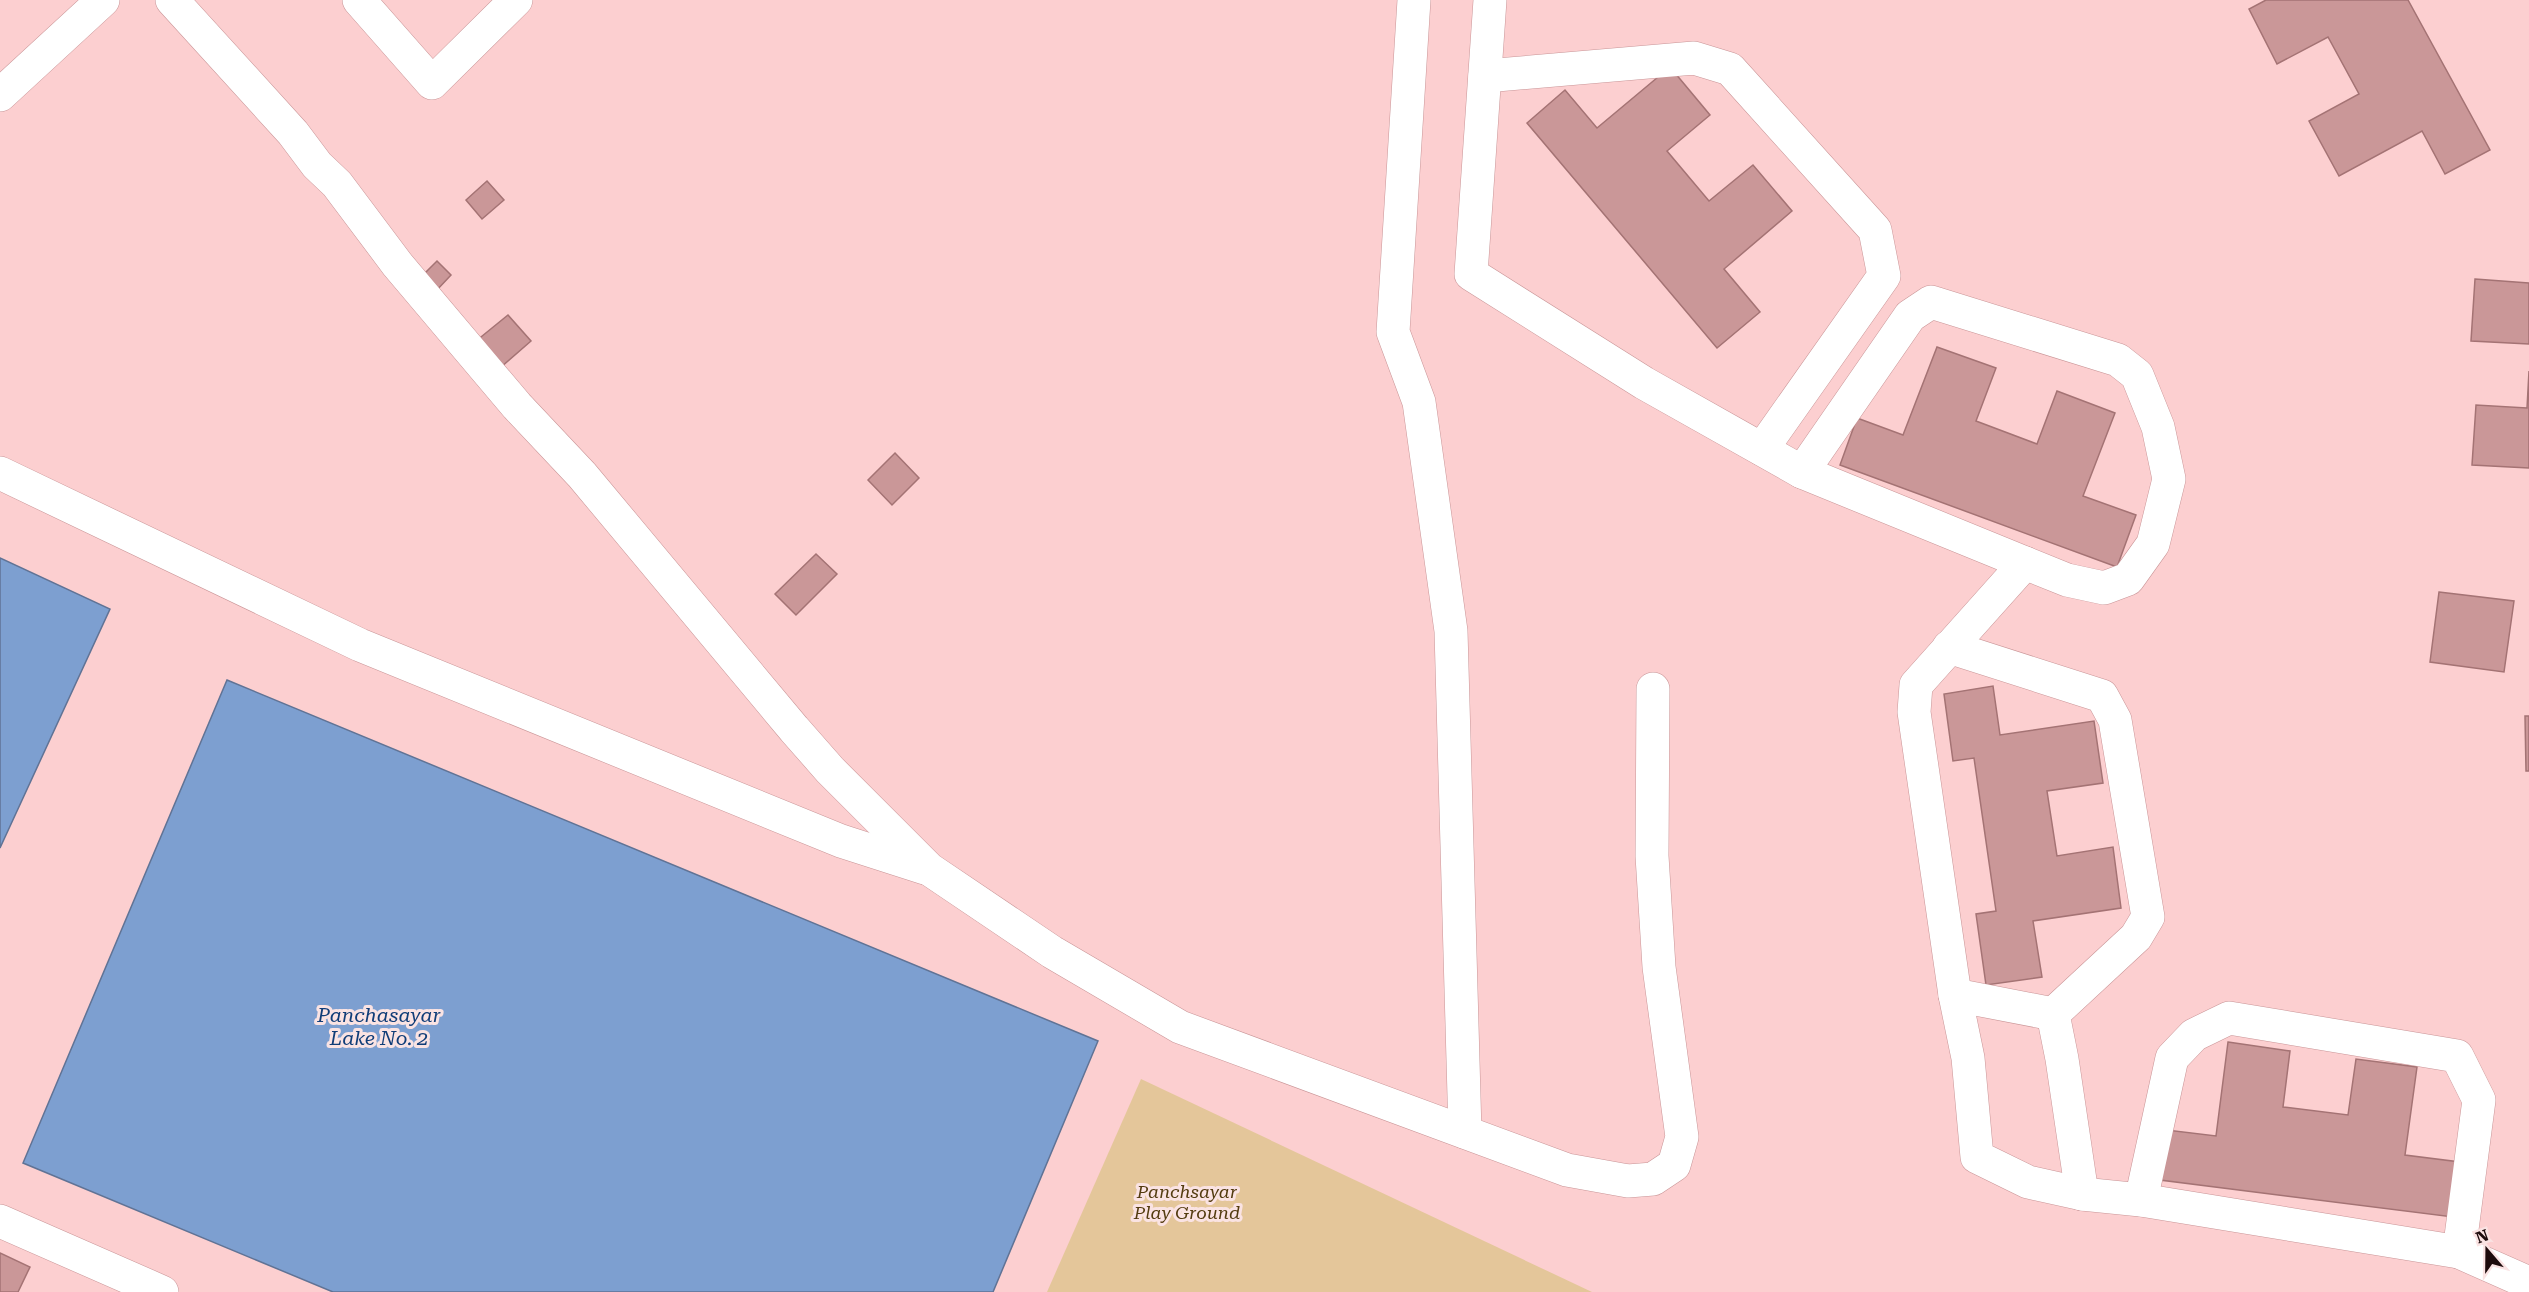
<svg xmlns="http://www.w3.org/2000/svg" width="2529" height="1292" font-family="'Roboto Serif',serif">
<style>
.green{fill:#e4c69a}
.water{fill:#7d9fd0;stroke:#607395;stroke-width:1.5}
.building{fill:#ca9798;stroke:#a47374;stroke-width:1.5}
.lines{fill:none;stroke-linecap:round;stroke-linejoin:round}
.minor-casing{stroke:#c99597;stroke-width:34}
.minor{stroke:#fff;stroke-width:33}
.labels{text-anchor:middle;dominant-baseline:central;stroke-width:6;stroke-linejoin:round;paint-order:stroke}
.park-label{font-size:18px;font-style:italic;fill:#533b0f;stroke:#fae3e3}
.water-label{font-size:20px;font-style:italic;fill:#103d78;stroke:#fae3e3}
</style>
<rect width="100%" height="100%" fill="#fccfd0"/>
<path class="green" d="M 1141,1079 L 1592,1292 L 1047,1292 Z"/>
<g class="water">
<path d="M 0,558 L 110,609 L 0,848 Z"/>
<path d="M 227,680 L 1098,1041 L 993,1292 L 333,1292 L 23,1163 Z"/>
</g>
<g class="building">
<path d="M 2266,0 L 2408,0 L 2490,150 L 2445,174 L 2422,131 L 2339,176 L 2309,121 L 2359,94 L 2328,37 L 2277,64 L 2249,9 Z"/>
<path d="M 1670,67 L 1710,115 L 1667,151 L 1709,201 L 1753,165 L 1792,211 L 1724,269 L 1760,312 L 1717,348 L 1527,123 L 1565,90 L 1597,128 Z"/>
<path d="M 487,181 L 504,200 L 482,219 L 466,200 Z"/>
<path d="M 437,261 L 451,275 L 436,291 L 421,277 Z"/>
<path d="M 2475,279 L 2529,283 L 2529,344 L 2471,341 Z"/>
<path d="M 508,315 L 531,341 L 500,368 L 476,341 Z"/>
<path d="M 1937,347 L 1996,368 L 1976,421 L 2037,444 L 2057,391 L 2115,413 L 2083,496 L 2136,515 L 2117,567 L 1840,465 L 1857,418 L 1903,435 Z"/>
<path d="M 2529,371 L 2529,468 L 2472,465 L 2476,405 L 2527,408 Z"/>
<path d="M 895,453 L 919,478 L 892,505 L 868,480 Z"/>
<path d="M 816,554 L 837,574 L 796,615 L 775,594 Z"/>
<path d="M 2439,592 L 2514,601 L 2504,672 L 2430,662 Z"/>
<path d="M 1993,686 L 2000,735 L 2094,721 L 2103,783 L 2047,791 L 2057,856 L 2113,847 L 2121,908 L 2033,921 L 2042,977 L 1986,985 L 1976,914 L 1996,911 L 1974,758 L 1953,761 L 1944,694 Z"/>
<path d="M 2525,716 L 2529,716 L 2529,771 L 2526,771 Z"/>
<path d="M 2228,1042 L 2290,1051 L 2283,1107 L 2348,1115 L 2356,1059 L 2417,1067 L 2405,1155 L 2460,1162 L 2453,1217 L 2160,1180 L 2167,1130 L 2216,1136 Z"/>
<path d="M 0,1253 L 30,1267 L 18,1292 L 0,1292 Z"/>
</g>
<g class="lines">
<defs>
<g id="minor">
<path d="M 172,0 L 293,133 L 317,165 L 337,184 L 397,264 L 517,406 L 582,475 L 794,729 L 830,770 L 929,869 L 1052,952 L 1180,1027 L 1567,1170 L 1628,1181 L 1653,1179 L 1674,1165 L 1682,1137 L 1659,967 L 1652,856 L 1653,689"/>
<path d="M 359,0 L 432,83 L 516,0"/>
<path d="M 1414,0 L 1393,332 L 1419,402 L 1451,631 L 1465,1132"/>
<path d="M 1490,0 L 1471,274 L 1644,383 L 1802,472 L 2025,563 L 1916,685 L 1914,712 L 1955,995 L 1968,1058 L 1977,1157 L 2028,1182 L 2082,1194 L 2141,1200 L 2459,1252 L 2529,1283"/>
<path d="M 1485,76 L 1694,58 L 1730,69 L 1875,230 L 1884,276 L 1762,449"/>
<path d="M 0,95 L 103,0"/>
<path d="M 1802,472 L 1910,316 L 1931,302 L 2118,360 L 2137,375 L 2158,427 L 2169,479 L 2153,544 L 2128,579 L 2104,588 L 2067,580 L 2025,563"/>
<path d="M 0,473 L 360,645 L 841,841 L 925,868"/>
<path d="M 1949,647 L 2102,696 L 2115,720 L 2148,917 L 2136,937 L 2053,1014 L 2062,1059 L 2082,1194"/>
<path d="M 1955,995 L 2053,1014"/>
<path d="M 2141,1200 L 2172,1058 L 2194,1035 L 2229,1018 L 2457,1056 L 2479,1100 L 2459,1252"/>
<path d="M 0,1221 L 162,1292"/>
</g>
</defs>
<use href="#minor" class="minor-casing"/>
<use href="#minor" class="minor"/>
</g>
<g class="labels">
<g class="park-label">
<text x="1187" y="1191">Panchsayar<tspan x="1187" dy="21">Play Ground</tspan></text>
</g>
<g class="water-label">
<text x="379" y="1015">Panchasayar<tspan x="379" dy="23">Lake No. 2</tspan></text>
</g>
</g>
<g transform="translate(2487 1250) rotate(340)" stroke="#fae3e3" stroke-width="4.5" paint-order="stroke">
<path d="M0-4.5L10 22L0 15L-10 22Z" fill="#1d0b0c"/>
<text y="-9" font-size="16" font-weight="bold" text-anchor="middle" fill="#1d0b0c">N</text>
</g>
</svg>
